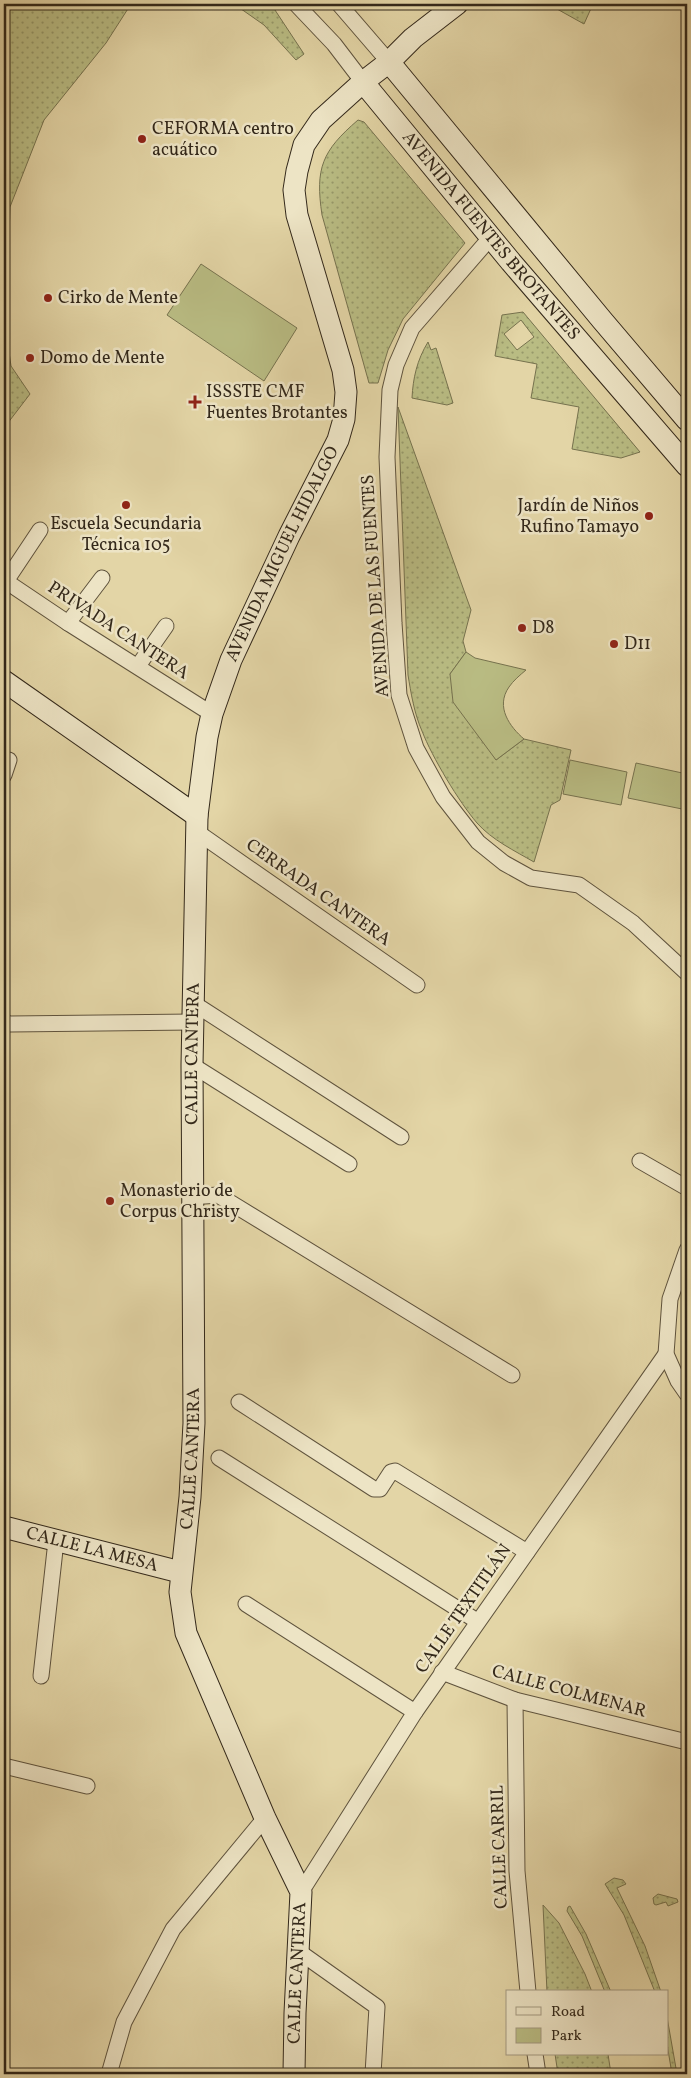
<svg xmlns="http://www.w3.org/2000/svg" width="691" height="2078" font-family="Vollkorn,serif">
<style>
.grass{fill:url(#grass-dots);stroke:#76724e;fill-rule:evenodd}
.forest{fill:url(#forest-crowns);stroke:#76724e}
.park{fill:#b9bc83;stroke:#76724e}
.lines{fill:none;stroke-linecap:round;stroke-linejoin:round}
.street-casing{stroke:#5f533d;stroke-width:17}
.secondary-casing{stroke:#33281a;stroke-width:23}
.street{stroke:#ede4c5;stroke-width:15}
.secondary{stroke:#ede4c5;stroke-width:21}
.poi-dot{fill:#8f2418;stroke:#ede4c5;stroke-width:2}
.labels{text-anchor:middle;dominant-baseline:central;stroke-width:5;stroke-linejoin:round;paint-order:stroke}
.poi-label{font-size:18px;fill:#33281a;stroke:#ede4c5;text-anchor:start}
.street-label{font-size:18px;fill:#33281a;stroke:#ede4c5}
</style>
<defs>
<pattern id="grass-dots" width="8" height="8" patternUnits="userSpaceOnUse" patternTransform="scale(1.25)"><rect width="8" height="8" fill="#b9bc83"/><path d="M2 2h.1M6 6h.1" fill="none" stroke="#97996a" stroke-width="1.8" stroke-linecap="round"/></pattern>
<pattern id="forest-crowns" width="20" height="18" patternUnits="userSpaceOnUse" patternTransform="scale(1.25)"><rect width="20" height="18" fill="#b9bc83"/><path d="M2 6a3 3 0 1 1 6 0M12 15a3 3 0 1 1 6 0" fill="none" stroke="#97996a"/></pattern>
</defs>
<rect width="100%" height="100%" fill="#e3d5a6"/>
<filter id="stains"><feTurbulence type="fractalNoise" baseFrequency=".004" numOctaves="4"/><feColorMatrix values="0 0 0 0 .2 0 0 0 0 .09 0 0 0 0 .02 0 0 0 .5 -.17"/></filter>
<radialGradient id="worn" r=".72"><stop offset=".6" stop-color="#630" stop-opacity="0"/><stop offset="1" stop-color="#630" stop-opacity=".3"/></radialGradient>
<g class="grass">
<path d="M 4,4 L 131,4 L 106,43 L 44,120 L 10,207 L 6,331 L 11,366 L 30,394 L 4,428 Z"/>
<path d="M 234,4 L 271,4 L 304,54 L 296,60 L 264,25 Z"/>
<path d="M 548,4 L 593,4 L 584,24 Z"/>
<path d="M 358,120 L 364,122 L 465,243 L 403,319 L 388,350 L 378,383 L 369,383 L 322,215 C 315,168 322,151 358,120 Z"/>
<path d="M 523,312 L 640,452 L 621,458 L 572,449 L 579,407 L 531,398 L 537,364 L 495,356 L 502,315 ZM 521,320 L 534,337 L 517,350 L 504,334 Z"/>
<path d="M 428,342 L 431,350 L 436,348 L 453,403 L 447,405 L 412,398 C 413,378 417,360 428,342 Z"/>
<path d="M 398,407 L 471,610 L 463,641 L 466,652 L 450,674 L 496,760 L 524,739 L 571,750 L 560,800 L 551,805 L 534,862 C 515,851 492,840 477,823 C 459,802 432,757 422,731 C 414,713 411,693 408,675 Z"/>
<path d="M 614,1878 L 623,1880 L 626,1884 L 617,1888 L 645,1946 L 661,1992 L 655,1992 L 624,1915 L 605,1884 Z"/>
<path d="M 658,1894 L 677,1899 L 678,1902 L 668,1906 L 666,1902 L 656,1905 L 654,1904 L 653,1898 Z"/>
<path d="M 543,1905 L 559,1923 L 585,1974 L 592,1992 L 547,1992 Z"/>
<path d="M 570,1906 L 586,1934 L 611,1992 L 605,1992 L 582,1936 L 567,1911 L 568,1907 Z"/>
<path d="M 667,2017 L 677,2074 L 672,2074 L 667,2044 Z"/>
<path d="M 555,2054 L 608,2054 L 611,2074 L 558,2074 Z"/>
</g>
<path class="forest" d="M 687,1295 L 687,1362 L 683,1355 L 683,1309 Z"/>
<g class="park">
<path d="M 201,264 L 297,328 L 264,381 L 167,315 Z"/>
<path d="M 466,652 L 475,658 L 526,670 C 520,675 513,681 509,687 C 495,707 510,727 524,739 L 496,760 L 453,702 L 450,674 Z"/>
<path d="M 570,760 L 627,772 L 621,805 L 563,794 Z"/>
<path d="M 636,763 L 687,774 L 687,810 L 628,798 Z"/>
</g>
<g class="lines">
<defs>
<g id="street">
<path d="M 296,4 L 334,44 L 363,82"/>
<path d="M 339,4 L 389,62"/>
<path d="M 491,237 L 412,328 L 396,365 L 390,390 L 387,457 L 394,623 L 399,695 L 416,748 L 443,797 L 478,842 L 504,863 L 531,878 L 579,885 L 633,923 L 687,973"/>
<path d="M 4,580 L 68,623 L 212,714"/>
<path d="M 6,581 L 40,530"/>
<path d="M 68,623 L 102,578"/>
<path d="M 138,666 L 166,626"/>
<path d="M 4,775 L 9,760"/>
<path d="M 197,832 L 417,985"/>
<path d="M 193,1003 L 401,1137"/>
<path d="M 4,1022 L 10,1024 L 193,1022"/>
<path d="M 192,1065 L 349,1164"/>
<path d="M 640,1161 L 687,1188"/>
<path d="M 191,1197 L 218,1195 L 512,1375"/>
<path d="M 687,1250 L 670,1299 L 666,1354 L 678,1381 L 687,1394"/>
<path d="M 239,1402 L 374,1489 L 380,1489 L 391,1472 L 395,1471 L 527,1552"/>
<path d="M 219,1458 L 477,1621"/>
<path d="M 246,1604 L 415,1712"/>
<path d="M 442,1672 L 515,1700 L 687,1742"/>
<path d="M 41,1676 L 56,1541"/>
<path d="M 515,1700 L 517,1871 L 528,1992"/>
<path d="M 4,1766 L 87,1786"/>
<path d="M 301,1892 L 415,1712 L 666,1354"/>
<path d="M 298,1951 L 377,2007 L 373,2074"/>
<path d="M 535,2054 L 538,2074"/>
<path d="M 109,2074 L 124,2022 L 173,1929 L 265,1818"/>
</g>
<g id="secondary">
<path d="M 389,62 L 602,320 L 687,420"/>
<path id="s1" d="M 363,82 L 511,262 L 687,466"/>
<path d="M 4,681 L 197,816"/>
<path id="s2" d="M 4,1527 L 180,1572"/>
<path id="s3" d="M 294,2074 L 295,2013 L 301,1892 L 265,1818 L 186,1633 L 180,1592 L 190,1497 L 194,1423 L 192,1065 L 197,816 L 207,737 L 212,714 L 231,660 L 289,536 L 338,440 L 344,419 L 346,392 L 343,370 L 297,215 L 294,190 L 297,171 L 304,145 L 321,120 L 363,82 L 389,62 L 413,38 L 457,4"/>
</g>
</defs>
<use href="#street" class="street-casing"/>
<use href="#secondary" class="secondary-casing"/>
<use href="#street" class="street"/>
<use href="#secondary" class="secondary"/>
</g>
<g class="poi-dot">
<circle cx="142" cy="139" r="5"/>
<circle cx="48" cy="298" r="5"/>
<circle cx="30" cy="358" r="5"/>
<path d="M192.5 394.5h5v5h5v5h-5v5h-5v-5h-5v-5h5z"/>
<circle cx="126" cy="505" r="5"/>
<circle cx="649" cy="516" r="5"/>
<circle cx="522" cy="628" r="5"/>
<circle cx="614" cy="644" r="5"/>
<circle cx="110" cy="1201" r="5"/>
</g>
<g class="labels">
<g class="poi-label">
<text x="152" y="129">CEFORMA centro<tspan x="152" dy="21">acuático</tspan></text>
<text x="58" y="298">Cirko de Mente</text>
<text x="40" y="358">Domo de Mente</text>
<text x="206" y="392">ISSSTE CMF<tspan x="206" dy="21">Fuentes Brotantes</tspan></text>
<text x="639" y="506" text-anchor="end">Jardín de Niños<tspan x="639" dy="21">Rufino Tamayo</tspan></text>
<text x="126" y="524" text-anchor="middle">Escuela Secundaria<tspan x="126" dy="21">Técnica 105</tspan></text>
<text x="532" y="628">D8</text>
<text x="624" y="644">D11</text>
<text x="120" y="1191">Monasterio de<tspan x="120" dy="21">Corpus Christy</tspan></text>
</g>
<g class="street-label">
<text stroke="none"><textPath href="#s1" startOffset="200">AVENIDA FUENTES BROTANTES</textPath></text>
<text stroke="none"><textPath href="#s3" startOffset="1562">AVENIDA MIGUEL HIDALGO</textPath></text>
<text transform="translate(376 586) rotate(-94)">AVENIDA DE LAS FUENTES</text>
<text transform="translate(118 631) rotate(33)">PRIVADA CANTERA</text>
<text transform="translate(318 893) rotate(35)">CERRADA CANTERA</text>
<text stroke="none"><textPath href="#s3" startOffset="1046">CALLE CANTERA</textPath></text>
<text stroke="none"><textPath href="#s3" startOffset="641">CALLE CANTERA</textPath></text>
<text stroke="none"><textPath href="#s2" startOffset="91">CALLE LA MESA</textPath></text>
<text transform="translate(464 1609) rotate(-55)">CALLE TEXTITLÁN</text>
<text transform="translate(569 1692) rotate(15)">CALLE COLMENAR</text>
<text transform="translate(500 1847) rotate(-92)">CALLE CARRIL</text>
<text stroke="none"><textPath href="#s3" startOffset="101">CALLE CANTERA</textPath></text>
</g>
</g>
<rect width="691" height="2078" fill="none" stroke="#e3d5a6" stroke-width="20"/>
<rect x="5" y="5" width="681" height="2068" fill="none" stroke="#33281a" stroke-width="2.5"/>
<rect x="10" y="10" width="671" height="2058" fill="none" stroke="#33281a"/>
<rect x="506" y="1990" width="162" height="65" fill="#ede4c5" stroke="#a39981"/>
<rect x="516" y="2007" width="25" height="8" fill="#ede4c5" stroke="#a39981"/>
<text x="551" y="2016" font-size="15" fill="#33281a">Road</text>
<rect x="516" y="2028" width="25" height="15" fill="#b9bc83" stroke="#a39981"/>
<text x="551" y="2040" font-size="15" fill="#33281a">Park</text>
<rect width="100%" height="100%" filter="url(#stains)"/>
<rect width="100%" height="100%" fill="url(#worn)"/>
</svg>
